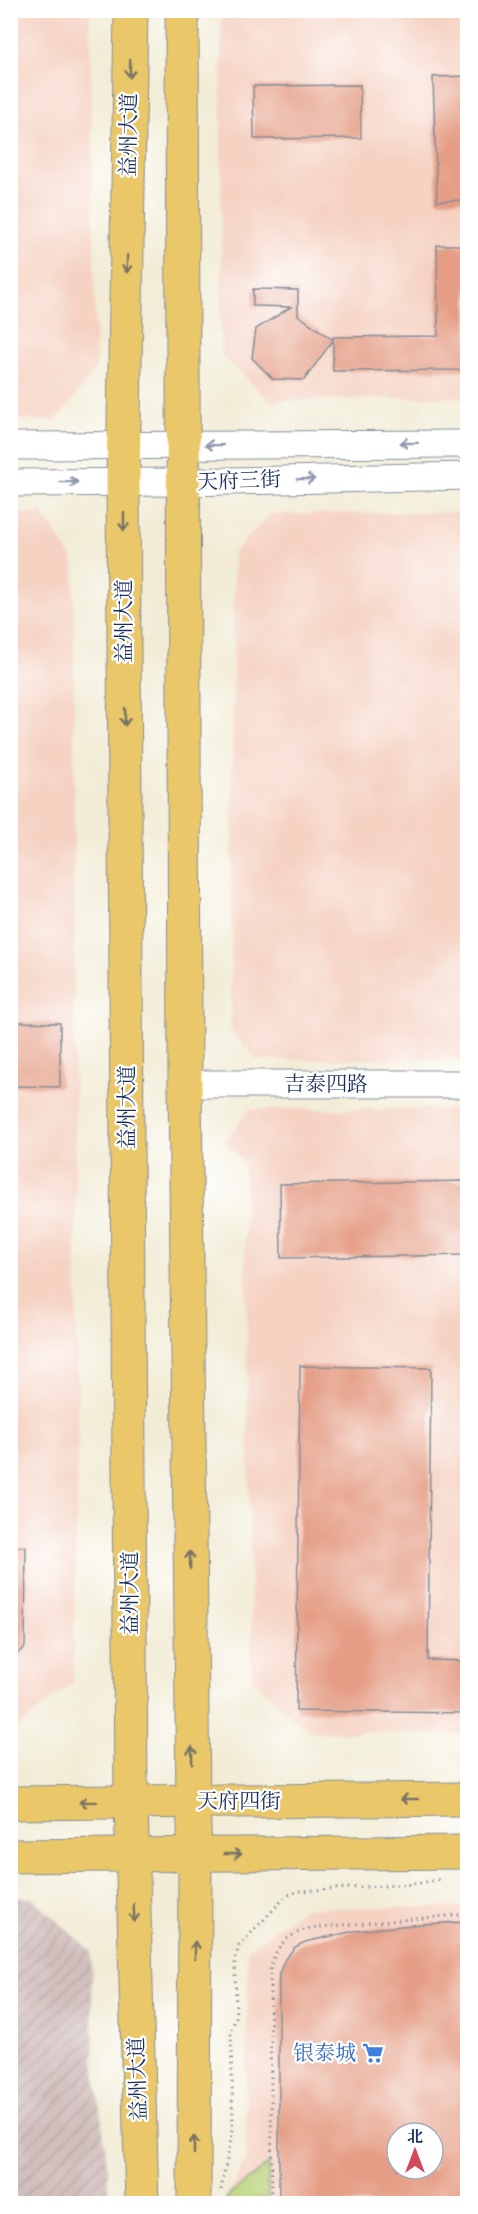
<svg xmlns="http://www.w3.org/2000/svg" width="478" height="2214" font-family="Cardo,'Noto Serif SC',serif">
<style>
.built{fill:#f5d2c2;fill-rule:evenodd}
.industrial{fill:url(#industrial-furrows)}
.grass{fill:url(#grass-tufts);stroke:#6a806a;stroke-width:1.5}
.building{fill:#e59e85;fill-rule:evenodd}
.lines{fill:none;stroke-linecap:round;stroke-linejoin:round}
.minor-casing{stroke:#868e9a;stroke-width:29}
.major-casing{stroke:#868e9a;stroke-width:35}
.path{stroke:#868e9a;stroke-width:3;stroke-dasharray:1.5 4.5;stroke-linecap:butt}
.minor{stroke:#fff;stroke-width:27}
.major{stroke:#eac769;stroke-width:33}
.oneway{stroke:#787363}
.oneway2{stroke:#8d97ae}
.labels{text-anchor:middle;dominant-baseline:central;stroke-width:4.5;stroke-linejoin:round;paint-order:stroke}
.street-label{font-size:21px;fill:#1b2f5e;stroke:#fff}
.shop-label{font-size:21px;fill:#366cbe;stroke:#fff;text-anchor:end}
</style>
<defs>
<pattern id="industrial-furrows" width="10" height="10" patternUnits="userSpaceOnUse" patternTransform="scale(1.5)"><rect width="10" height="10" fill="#d1bfbd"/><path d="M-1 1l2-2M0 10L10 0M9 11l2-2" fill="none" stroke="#b3a4a5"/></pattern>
<pattern id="grass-tufts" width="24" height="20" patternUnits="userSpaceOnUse" patternTransform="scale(1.5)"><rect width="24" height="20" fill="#b8d176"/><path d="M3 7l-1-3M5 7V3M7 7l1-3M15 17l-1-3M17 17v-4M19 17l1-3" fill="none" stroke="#9eb468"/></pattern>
</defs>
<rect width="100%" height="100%" fill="#fff"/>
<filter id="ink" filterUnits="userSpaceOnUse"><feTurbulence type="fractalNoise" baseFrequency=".0167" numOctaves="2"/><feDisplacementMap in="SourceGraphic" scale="12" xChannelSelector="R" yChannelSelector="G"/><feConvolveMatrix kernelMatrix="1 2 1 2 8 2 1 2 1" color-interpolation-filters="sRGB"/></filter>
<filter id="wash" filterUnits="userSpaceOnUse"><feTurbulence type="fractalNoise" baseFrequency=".008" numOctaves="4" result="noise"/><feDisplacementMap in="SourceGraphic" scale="24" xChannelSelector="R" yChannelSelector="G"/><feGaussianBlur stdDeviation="1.35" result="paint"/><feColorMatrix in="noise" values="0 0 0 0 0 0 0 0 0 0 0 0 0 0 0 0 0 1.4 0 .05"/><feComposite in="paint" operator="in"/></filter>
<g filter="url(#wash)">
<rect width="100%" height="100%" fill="#f2ecd6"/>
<g class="built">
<path d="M 11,10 L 90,11 L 96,368 L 57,421 L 11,420 Z"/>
<path d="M 221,11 L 467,11 L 467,397 L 269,401 L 221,354 Z"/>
<path d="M 467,512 L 467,1059 L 257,1060 L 231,1031 L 234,551 L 271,514 Z"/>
<path d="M 10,513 L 42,513 L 74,561 L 74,1015 L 78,1433 L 73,1683 L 11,1733 Z"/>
<path d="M 250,1109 L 467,1109 L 467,1734 L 309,1732 L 252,1679 L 244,1162 L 224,1142 Z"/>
<path d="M 467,1907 L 467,2203 L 227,2204 L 227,2197 L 245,2159 L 248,1950 L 304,1908 ZM 397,2133 L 433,2133 L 433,2169 L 397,2169 Z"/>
</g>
<path class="industrial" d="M 11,1897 L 32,1898 L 91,1951 L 94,2062 L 108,2170 L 108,2203 L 11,2204 Z"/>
<path class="grass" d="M 268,2164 L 268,2203 L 226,2203 L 227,2197 Z"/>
<g id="blocks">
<g class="building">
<path d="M 468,76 L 468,200 L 437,201 L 433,77 Z"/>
<path d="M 360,85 L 361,138 L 254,139 L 253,86 Z"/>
<path d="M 437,245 L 468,245 L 468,370 L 333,371 L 333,340 L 304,380 L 273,379 L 252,358 L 256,329 L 291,307 L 253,306 L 253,289 L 298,290 L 298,315 L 333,340 L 333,337 L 438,336 Z"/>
<path d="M 14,1022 L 60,1023 L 60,1087 L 13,1086 Z"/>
<path d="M 468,1181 L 468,1255 L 281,1258 L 280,1184 Z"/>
<path d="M 300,1366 L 431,1368 L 428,1660 L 468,1661 L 468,1713 L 296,1711 Z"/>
<path d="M 10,1547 L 26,1547 L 25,1647 L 10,1660 Z"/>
<path d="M 468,1922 L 468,2204 L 279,2204 L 279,1974 L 285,1959 L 295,1947 L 305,1942 L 354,1931 L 422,1924 ZM 397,2133 L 433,2133 L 433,2169 L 397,2169 Z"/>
</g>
</g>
</g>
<g filter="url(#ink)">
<use href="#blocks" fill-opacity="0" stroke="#868e9a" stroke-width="1.5"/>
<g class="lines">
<defs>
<g id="minor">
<path d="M 10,446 L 468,444"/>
<path d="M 10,483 L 185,482 L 468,476"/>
<path d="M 185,1084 L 468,1084"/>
</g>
<g id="major">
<path d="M 131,10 L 123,482 L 131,1801 L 142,2204"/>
<path d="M 182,10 L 185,1084 L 193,1801 L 195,1854 L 194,2204"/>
<path d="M 10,1803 L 468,1799"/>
<path d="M 10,1856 L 468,1852"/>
</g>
</defs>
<use href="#minor" class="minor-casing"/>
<use href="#major" class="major-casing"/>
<g class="path">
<path d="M 221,2190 L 233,2129 L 231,2032 L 236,2017 L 235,1959 L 239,1946 L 286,1896 L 299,1891 L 415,1884 L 442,1879"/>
<path d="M 272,2204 L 270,1968 C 278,1943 286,1936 310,1928 L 468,1914"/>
</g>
<use href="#minor" class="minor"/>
<use href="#major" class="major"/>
</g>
<defs><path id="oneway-shaft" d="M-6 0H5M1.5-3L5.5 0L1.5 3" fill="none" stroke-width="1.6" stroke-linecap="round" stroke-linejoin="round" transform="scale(1.5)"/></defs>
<g class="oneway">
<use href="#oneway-shaft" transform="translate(130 69) rotate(91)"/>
<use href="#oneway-shaft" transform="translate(127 264) rotate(91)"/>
<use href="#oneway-shaft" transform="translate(124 522) rotate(90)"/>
<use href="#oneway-shaft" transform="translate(125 717) rotate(90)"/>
<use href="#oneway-shaft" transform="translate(190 1560) rotate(-91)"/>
<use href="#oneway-shaft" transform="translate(192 1755) rotate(-91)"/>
<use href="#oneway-shaft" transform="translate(409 1799) rotate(180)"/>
<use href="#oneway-shaft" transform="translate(88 1802) rotate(179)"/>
<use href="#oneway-shaft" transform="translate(233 1854)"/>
<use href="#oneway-shaft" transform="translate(134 1913) rotate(88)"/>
<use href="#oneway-shaft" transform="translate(195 1950) rotate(-90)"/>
<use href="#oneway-shaft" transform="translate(194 2145) rotate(-90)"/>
</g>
<g class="oneway2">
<use href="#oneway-shaft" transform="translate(409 443) rotate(179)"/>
<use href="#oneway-shaft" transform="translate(214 445) rotate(-179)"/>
<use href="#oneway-shaft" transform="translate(306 479) rotate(-1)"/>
<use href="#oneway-shaft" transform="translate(69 482)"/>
</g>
</g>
<defs>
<symbol id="supermarket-bare" viewBox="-9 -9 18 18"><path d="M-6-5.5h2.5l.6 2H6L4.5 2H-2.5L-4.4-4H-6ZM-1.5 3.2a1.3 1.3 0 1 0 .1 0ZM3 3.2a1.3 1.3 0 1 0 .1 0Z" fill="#3f7fe0" stroke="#fff" stroke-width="2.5" paint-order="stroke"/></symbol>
</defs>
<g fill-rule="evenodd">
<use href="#supermarket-bare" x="358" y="2038" width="30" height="30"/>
</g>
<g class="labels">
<g class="street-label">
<text transform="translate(129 135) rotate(-89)">益州大道</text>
<text transform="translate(239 481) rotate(-2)">天府三街</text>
<text transform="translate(124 621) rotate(-90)">益州大道</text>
<text x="326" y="1084">吉泰四路</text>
<text transform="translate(127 1107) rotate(-90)">益州大道</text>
<text transform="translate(130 1593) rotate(-90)">益州大道</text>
<text x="239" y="1801">天府四街</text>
<text transform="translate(138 2079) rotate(-92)">益州大道</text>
</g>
<g class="shop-label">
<text x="356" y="2053">银泰城</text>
</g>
</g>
<rect width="478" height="2214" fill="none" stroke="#fff" stroke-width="36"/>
<g transform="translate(415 2151)"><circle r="28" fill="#ffffff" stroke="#a4acbf" stroke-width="1.5"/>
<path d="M0-4.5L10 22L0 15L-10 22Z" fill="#d1495b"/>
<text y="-9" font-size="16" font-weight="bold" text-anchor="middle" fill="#1b2f5e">北</text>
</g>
</svg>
